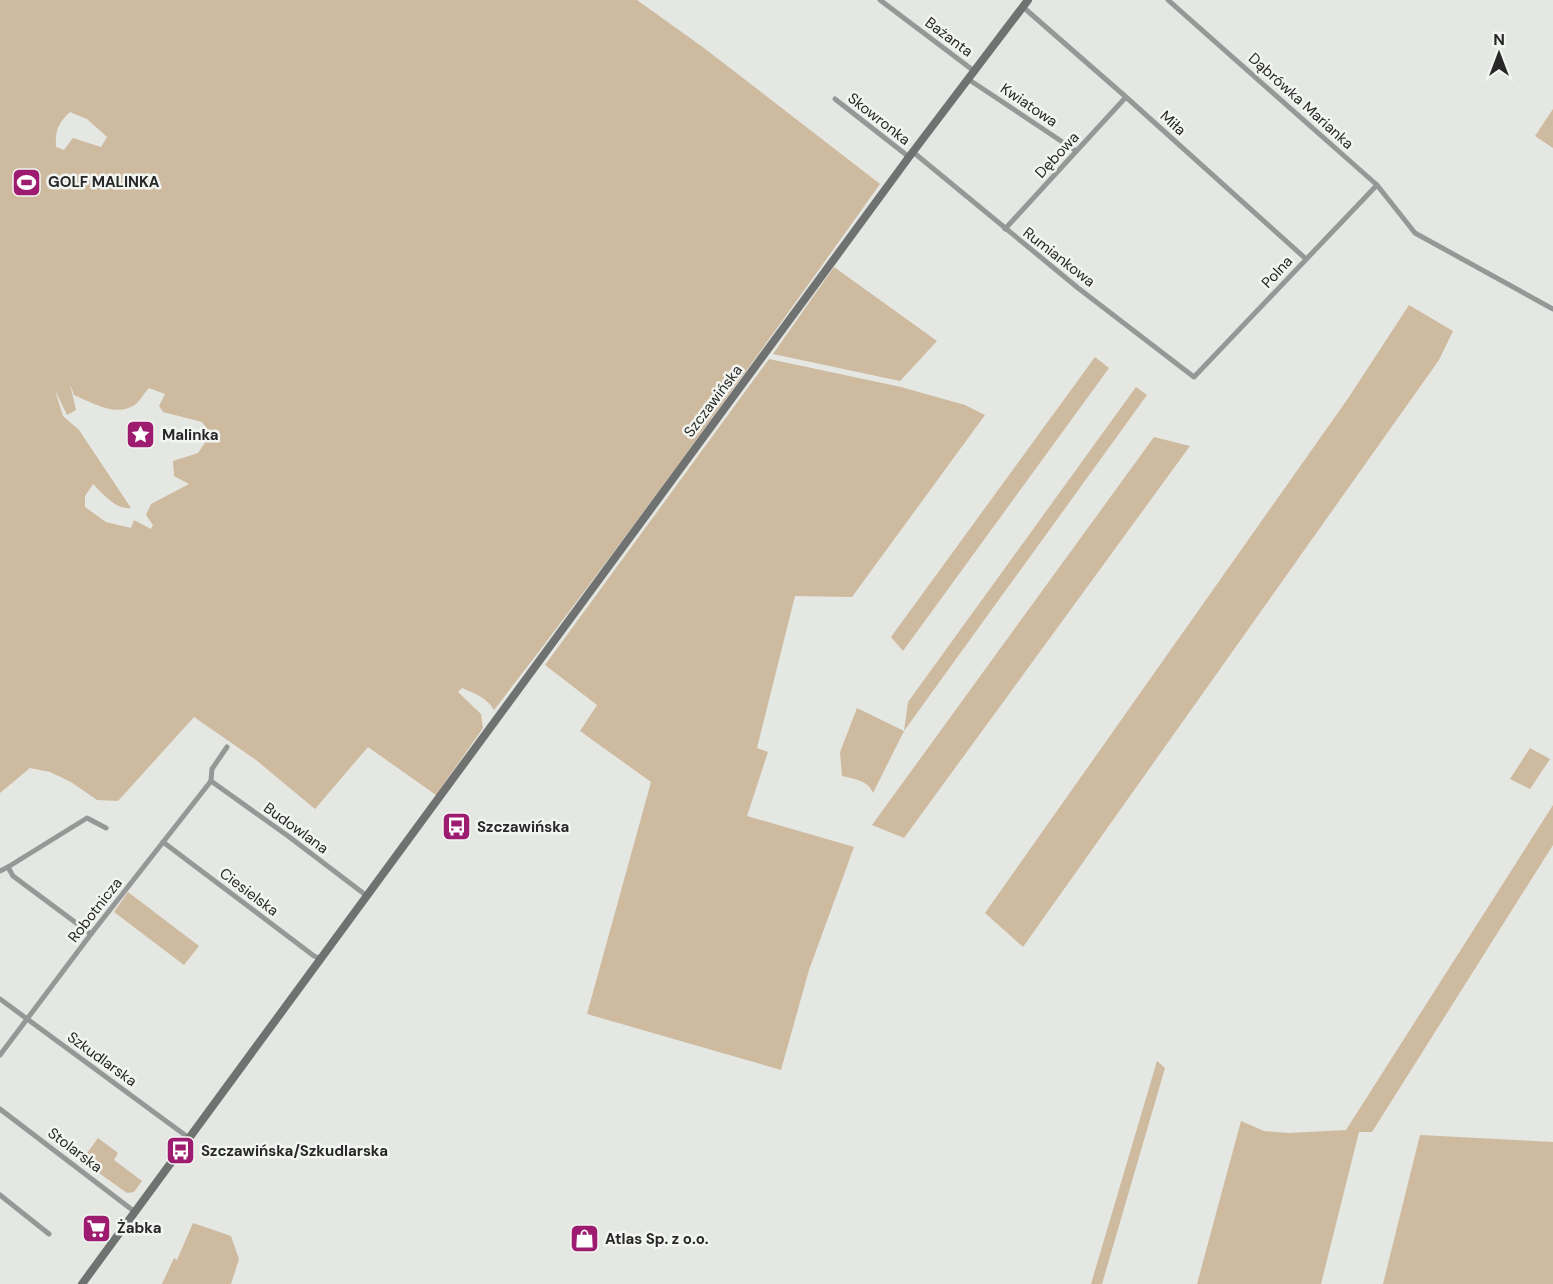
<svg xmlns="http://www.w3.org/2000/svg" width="1553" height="1284" font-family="'DM Sans',sans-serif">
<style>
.green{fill:#ceba9f;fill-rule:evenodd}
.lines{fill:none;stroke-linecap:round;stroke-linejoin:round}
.street{stroke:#969897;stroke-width:5}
.secondary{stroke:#6f7270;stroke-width:8}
.labels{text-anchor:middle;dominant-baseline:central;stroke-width:5;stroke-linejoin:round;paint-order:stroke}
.street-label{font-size:15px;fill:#272827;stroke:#f2f5f1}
.poi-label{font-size:15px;font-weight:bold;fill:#272827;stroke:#f2f5f1;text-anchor:start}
</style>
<rect width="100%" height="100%" fill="#e5e7e3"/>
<g class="green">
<path d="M 0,0 L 637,0 L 704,48 L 880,184 C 754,361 627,538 494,710 C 486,697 476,694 462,688 L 458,692 L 481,714 L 483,728 L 436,795 L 368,747 L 315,809 L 256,760 L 194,717 L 118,801 L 97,800 L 71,782 L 50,772 L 30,768 L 0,793 ZM 70,112 L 87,119 L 107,137 L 101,147 L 73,138 L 64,150 L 56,147 C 55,131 58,123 70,112 ZM 70,384 L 74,395 C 93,403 118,419 137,403 C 141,399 145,392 149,388 L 165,394 L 159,406 L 163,412 L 202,422 L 211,434 L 198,453 L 173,461 L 174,476 L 189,484 L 151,504 L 146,515 L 153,525 L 151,529 L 134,520 L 131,528 L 106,522 L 85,507 L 85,496 L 93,484 C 103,494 116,510 131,508 L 79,430 L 63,416 L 55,390 L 67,415 L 76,410 Z"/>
<path d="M 1553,109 L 1553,148 L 1535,136 Z"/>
<path d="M 834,267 L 937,341 L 900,381 L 773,354 Z"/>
<path d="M 1409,305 L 1453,331 L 1439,360 L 1023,947 L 985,913 L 1349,397 Z"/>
<path d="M 1095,357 L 1109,368 L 903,651 L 891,637 Z"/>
<path d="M 769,359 L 901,387 L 965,405 L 985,415 L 852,597 L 795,596 L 757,748 L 768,752 L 747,816 L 854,847 L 809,970 L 781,1070 L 587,1014 L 651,782 L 580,731 L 597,705 L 545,665 Z"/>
<path d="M 1136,387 L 1147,395 L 904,731 L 873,793 C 868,780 854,779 842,776 L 840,752 L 857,708 L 904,731 L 908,702 Z"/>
<path d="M 1154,437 L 1190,446 L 904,838 L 872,825 Z"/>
<path d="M 1530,748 L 1550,759 L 1530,789 L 1510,779 Z"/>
<path d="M 1553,805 L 1553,845 L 1372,1132 L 1359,1132 L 1321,1284 L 1197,1284 L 1241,1121 L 1264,1131 L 1289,1133 L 1346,1130 Z"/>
<path d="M 128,892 L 199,946 L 184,965 L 114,912 Z"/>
<path d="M 1157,1061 L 1165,1068 L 1102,1284 L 1091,1284 Z"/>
<path d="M 1420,1135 L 1553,1142 L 1553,1284 L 1383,1284 Z"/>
<path d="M 98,1138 L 118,1153 L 114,1160 L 142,1181 L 134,1192 L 127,1193 L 85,1163 L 85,1156 Z"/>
<path d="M 193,1223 L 231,1236 L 239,1259 L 231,1284 L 162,1284 L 174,1258 L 177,1260 Z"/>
</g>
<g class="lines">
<g class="street">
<path d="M 880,0 L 974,71"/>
<path d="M 1168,0 L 1377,185 L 1415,233 L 1553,309"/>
<path d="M 1023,7 L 1126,97 L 1306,259"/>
<path d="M 968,79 L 1076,151"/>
<path d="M 835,99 L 909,157"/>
<path d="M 913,152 L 1078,288 L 1194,377 L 1377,185"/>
<path d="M 1005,229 L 1126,97"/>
<path d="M 211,781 L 288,836 L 367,896"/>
<path d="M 211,781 L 212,769 L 227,747"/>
<path d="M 163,842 L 314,956 L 321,959"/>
<path d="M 8,867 L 87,818 L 106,828"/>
<path d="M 0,871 L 8,867 L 13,876 L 91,934"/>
<path d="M 0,999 L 189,1138"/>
<path d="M 0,1055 L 91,934 L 211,781"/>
<path d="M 0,1109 L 135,1212"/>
<path d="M 0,1195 L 49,1234"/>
</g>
<path class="secondary" d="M 82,1284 L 909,157 L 1028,0"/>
</g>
<defs>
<symbol id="stadium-square" viewBox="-11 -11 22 22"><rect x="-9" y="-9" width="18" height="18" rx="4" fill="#9d1c70" stroke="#f2f5f1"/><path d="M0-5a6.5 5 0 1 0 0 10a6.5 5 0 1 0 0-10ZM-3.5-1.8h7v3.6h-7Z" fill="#fff"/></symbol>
<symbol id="sight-square" viewBox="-11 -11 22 22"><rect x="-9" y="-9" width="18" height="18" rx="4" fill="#9d1c70" stroke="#f2f5f1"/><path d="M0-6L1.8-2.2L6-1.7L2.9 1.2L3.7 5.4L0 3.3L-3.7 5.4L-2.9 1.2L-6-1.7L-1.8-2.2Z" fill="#fff"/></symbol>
<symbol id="bus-square" viewBox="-11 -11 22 22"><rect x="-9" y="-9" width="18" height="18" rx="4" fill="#9d1c70" stroke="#f2f5f1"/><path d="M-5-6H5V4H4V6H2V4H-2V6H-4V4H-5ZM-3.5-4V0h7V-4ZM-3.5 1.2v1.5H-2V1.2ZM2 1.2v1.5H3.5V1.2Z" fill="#fff"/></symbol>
<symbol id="supermarket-square" viewBox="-11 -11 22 22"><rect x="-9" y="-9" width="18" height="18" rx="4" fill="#9d1c70" stroke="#f2f5f1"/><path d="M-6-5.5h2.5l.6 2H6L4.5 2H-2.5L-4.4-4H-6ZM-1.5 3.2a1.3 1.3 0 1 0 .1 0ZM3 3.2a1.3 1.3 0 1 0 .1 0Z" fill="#fff"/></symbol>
<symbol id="shop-square" viewBox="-11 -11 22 22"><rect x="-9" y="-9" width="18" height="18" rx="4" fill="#9d1c70" stroke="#f2f5f1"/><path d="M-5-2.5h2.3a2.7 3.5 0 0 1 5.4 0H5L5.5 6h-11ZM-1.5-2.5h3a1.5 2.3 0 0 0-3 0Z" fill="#fff"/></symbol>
</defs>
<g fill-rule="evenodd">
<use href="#stadium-square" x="10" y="166" width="33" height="33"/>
<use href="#sight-square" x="124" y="418" width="33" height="33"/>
<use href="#bus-square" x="440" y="810" width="33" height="33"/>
<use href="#bus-square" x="164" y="1134" width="33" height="33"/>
<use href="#supermarket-square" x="80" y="1212" width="33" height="33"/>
<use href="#shop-square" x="568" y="1222" width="33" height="33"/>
</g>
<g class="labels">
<g class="street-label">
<text transform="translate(949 37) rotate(37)">Bażanta</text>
<text transform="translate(1301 101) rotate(42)">Dąbrówka Marianka</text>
<text transform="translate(1029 105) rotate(34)">Kwiatowa</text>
<text transform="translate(879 119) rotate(38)">Skowronka</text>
<text transform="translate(1173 123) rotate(42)">Miła</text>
<text transform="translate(1057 155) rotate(-47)">Dębowa</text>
<text transform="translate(1059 257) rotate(38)">Rumiankowa</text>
<text transform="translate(1277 272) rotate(-47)">Polna</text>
<text transform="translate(713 401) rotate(-53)">Szczawińska</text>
<text transform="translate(296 828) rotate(36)">Budowlana</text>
<text transform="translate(249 892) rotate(37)">Ciesielska</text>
<text transform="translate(95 910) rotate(-52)">Robotnicza</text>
<text transform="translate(102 1059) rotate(36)">Szkudlarska</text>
<text transform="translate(75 1150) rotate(37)">Stolarska</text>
</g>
<g class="poi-label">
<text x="48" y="182">GOLF MALINKA</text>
<text x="162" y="435">Malinka</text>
<text x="477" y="827">Szczawińska</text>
<text x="201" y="1151">Szczawińska/Szkudlarska</text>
<text x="117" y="1228">Żabka</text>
<text x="605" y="1239">Atlas Sp. z o.o.</text>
</g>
</g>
<g transform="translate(1499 54)" stroke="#f2f5f1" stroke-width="4.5" paint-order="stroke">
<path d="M0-4.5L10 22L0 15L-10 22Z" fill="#272827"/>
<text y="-9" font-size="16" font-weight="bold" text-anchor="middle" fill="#272827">N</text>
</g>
</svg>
